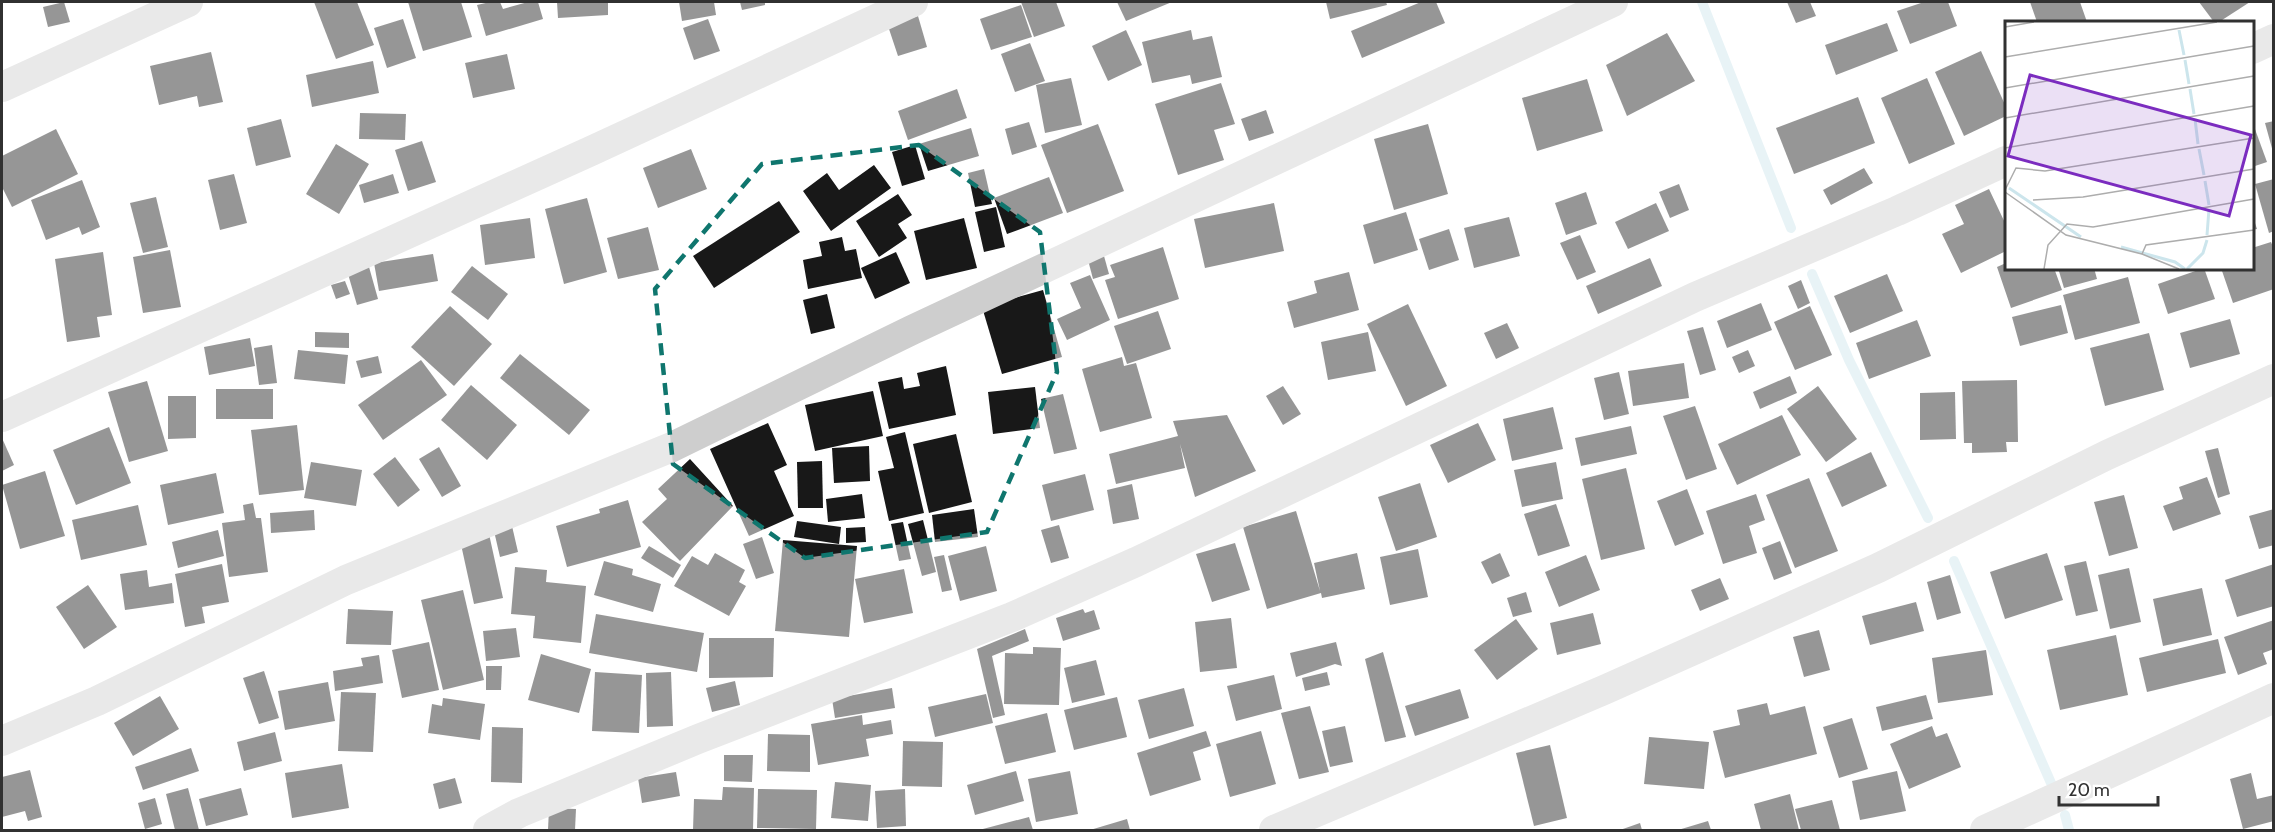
<svg xmlns="http://www.w3.org/2000/svg" width="2275" height="832" font-family="Cabin,sans-serif">
<style>
.lines{fill:none;stroke-linecap:round;stroke-linejoin:round}
.stream{stroke:#cce5ec;stroke-width:10}
.building{fill:#181818}
.minor{stroke:#cecece;stroke-width:30}
.marked{fill:none;stroke:#0f766e;stroke-width:4.5;stroke-dasharray:12 8;stroke-linejoin:round}
.inset-river{fill:none;stroke:#cce5ec;stroke-width:3}
.inset-road{fill:none;stroke:#adadad;stroke-width:1.5}
.view{fill:#7b2cbf;fill-opacity:0.15;stroke:#7b2cbf;stroke-width:3}
.inset-edge{fill:none;stroke:#313131;stroke-width:3}
</style>
<rect width="100%" height="100%" fill="#fff"/>
<g class="lines">
<g class="stream">
<path d="M 1702,2 L 1791,228"/>
<path d="M 1812,274 L 1849,360 L 1928,518"/>
<path d="M 1954,561 L 2051,783"/>
<path d="M 2065,815 L 2069,830"/>
</g>
</g>
<g class="building">
<path d="M 64,2 L 70,22 L 48,27 L 43,7 Z"/>
<path d="M 314,2 L 357,2 L 374,45 L 336,59 Z"/>
<path d="M 408,2 L 461,2 L 472,37 L 423,51 Z"/>
<path d="M 490,2 L 500,2 L 503,9 L 528,2 L 538,2 L 543,19 L 486,36 L 477,5 Z"/>
<path d="M 557,2 L 608,2 L 608,15 L 558,18 Z"/>
<path d="M 679,2 L 714,2 L 716,15 L 682,21 Z"/>
<path d="M 740,2 L 765,2 L 765,5 L 742,10 Z"/>
<path d="M 1021,2 L 1056,2 L 1065,26 L 1034,37 Z"/>
<path d="M 1117,2 L 1172,2 L 1126,21 Z"/>
<path d="M 1326,2 L 1386,2 L 1387,5 L 1330,19 Z"/>
<path d="M 1421,2 L 1436,2 L 1445,23 L 1362,58 L 1351,31 Z"/>
<path d="M 1787,2 L 1810,2 L 1816,16 L 1796,23 Z"/>
<path d="M 1924,2 L 1948,2 L 1957,26 L 1910,44 L 1897,11 Z"/>
<path d="M 2030,2 L 2080,2 L 2087,22 L 2037,22 Z"/>
<path d="M 2199,2 L 2250,2 L 2219,22 L 2214,22 Z"/>
<path d="M 1021,5 L 1032,37 L 991,50 L 980,19 Z"/>
<path d="M 918,16 L 927,47 L 898,56 L 888,26 Z"/>
<path d="M 403,19 L 416,58 L 387,68 L 374,28 Z"/>
<path d="M 708,19 L 720,51 L 694,60 L 683,28 Z"/>
<path d="M 1887,23 L 1898,51 L 1836,75 L 1825,45 Z"/>
<path d="M 1126,30 L 1142,65 L 1108,81 L 1092,46 Z"/>
<path d="M 1191,30 L 1193,40 L 1212,36 L 1222,77 L 1192,84 L 1190,75 L 1152,83 L 1142,42 Z"/>
<path d="M 1667,33 L 1695,81 L 1627,116 L 1606,65 Z"/>
<path d="M 1030,43 L 1045,81 L 1015,92 L 1001,54 Z"/>
<path d="M 1981,51 L 2006,107 L 2006,116 L 1964,136 L 1935,72 Z"/>
<path d="M 211,52 L 223,102 L 199,107 L 197,96 L 159,105 L 150,66 Z"/>
<path d="M 507,54 L 515,89 L 473,98 L 465,63 Z"/>
<path d="M 373,61 L 379,93 L 312,107 L 306,75 Z"/>
<path d="M 1071,78 L 1082,125 L 1045,133 L 1036,85 Z"/>
<path d="M 1927,78 L 1955,144 L 1909,164 L 1881,98 Z"/>
<path d="M 1587,79 L 1603,131 L 1537,151 L 1522,98 Z"/>
<path d="M 1221,83 L 1235,124 L 1214,130 L 1224,160 L 1178,175 L 1155,104 Z"/>
<path d="M 957,89 L 967,118 L 908,140 L 898,111 Z"/>
<path d="M 1858,97 L 1875,143 L 1794,174 L 1776,128 Z"/>
<path d="M 1266,110 L 1274,133 L 1249,141 L 1241,119 Z"/>
<path d="M 360,113 L 406,114 L 405,140 L 359,139 Z"/>
<path d="M 281,119 L 291,157 L 256,166 L 247,128 Z"/>
<path d="M 2252,121 L 2267,162 L 2252,167 Z"/>
<path d="M 2274,121 L 2274,152 L 2273,152 L 2265,123 Z"/>
<path d="M 1029,122 L 1037,147 L 1012,155 L 1005,129 Z"/>
<path d="M 1098,124 L 1124,191 L 1067,213 L 1041,145 Z"/>
<path d="M 1428,124 L 1448,194 L 1394,210 L 1374,139 Z"/>
<path d="M 971,128 L 979,156 L 928,171 L 919,144 Z"/>
<path d="M 56,129 L 78,174 L 12,207 L 2,187 L 2,156 Z"/>
<path d="M 422,141 L 436,182 L 408,191 L 395,150 Z"/>
<path d="M 336,144 L 369,164 L 339,214 L 306,194 Z"/>
<path d="M 915,145 L 925,179 L 902,186 L 892,152 Z"/>
<path d="M 691,149 L 707,189 L 658,208 L 643,168 Z"/>
<path d="M 874,165 L 891,188 L 831,231 L 803,191 L 827,173 L 839,190 Z"/>
<path d="M 1864,168 L 1873,183 L 1831,205 L 1823,190 Z"/>
<path d="M 984,169 L 992,204 L 975,207 L 968,173 Z"/>
<path d="M 234,174 L 247,223 L 220,230 L 208,180 Z"/>
<path d="M 393,174 L 399,193 L 364,203 L 359,185 Z"/>
<path d="M 1049,177 L 1063,213 L 1007,234 L 994,198 Z"/>
<path d="M 2274,179 L 2274,231 L 2269,233 L 2255,184 Z"/>
<path d="M 82,180 L 100,227 L 82,235 L 79,227 L 46,240 L 31,200 Z"/>
<path d="M 1679,184 L 1689,210 L 1670,218 L 1659,192 Z"/>
<path d="M 1989,189 L 2006,225 L 2006,251 L 1961,273 L 1942,234 L 1964,224 L 1955,205 Z"/>
<path d="M 1586,192 L 1597,224 L 1566,235 L 1555,203 Z"/>
<path d="M 898,194 L 912,215 L 898,224 L 907,238 L 879,257 L 856,221 Z"/>
<path d="M 156,197 L 168,247 L 143,253 L 130,203 Z"/>
<path d="M 587,198 L 607,272 L 564,284 L 545,209 Z"/>
<path d="M 779,201 L 800,232 L 714,288 L 693,256 Z"/>
<path d="M 1274,203 L 1284,251 L 1205,268 L 1194,219 Z"/>
<path d="M 1656,203 L 1669,231 L 1628,249 L 1615,222 Z"/>
<path d="M 996,207 L 1005,247 L 984,252 L 975,212 Z"/>
<path d="M 1406,212 L 1418,250 L 1374,264 L 1363,225 Z"/>
<path d="M 2252,214 L 2257,229 L 2252,230 Z"/>
<path d="M 1509,217 L 1520,256 L 1474,268 L 1464,228 Z"/>
<path d="M 530,218 L 535,258 L 485,265 L 480,225 Z"/>
<path d="M 964,218 L 977,268 L 926,280 L 914,231 Z"/>
<path d="M 648,227 L 659,270 L 618,279 L 607,238 Z"/>
<path d="M 1449,229 L 1459,260 L 1429,270 L 1419,239 Z"/>
<path d="M 1580,235 L 1596,272 L 1577,280 L 1560,243 Z"/>
<path d="M 842,237 L 845,251 L 856,249 L 862,278 L 808,289 L 803,260 L 822,256 L 819,242 Z"/>
<path d="M 2271,242 L 2274,249 L 2274,289 L 2233,303 L 2221,268 L 2252,268 L 2252,248 Z"/>
<path d="M 1163,247 L 1179,299 L 1118,319 L 1105,280 L 1115,277 L 1110,265 Z"/>
<path d="M 170,250 L 181,307 L 143,313 L 133,257 Z"/>
<path d="M 103,252 L 112,315 L 97,317 L 100,337 L 67,342 L 55,259 Z"/>
<path d="M 896,252 L 910,283 L 875,299 L 861,268 Z"/>
<path d="M 433,254 L 438,281 L 379,291 L 374,263 Z"/>
<path d="M 1104,256 L 1109,274 L 1093,279 L 1088,260 Z"/>
<path d="M 1650,258 L 1662,286 L 1598,314 L 1586,286 Z"/>
<path d="M 2006,263 L 2006,268 L 2054,268 L 2062,290 L 2011,308 L 1997,267 Z"/>
<path d="M 472,266 L 508,294 L 488,320 L 451,292 Z"/>
<path d="M 369,267 L 378,299 L 357,305 L 348,274 Z"/>
<path d="M 2058,268 L 2094,268 L 2097,279 L 2064,288 Z"/>
<path d="M 2204,268 L 2215,299 L 2168,314 L 2158,284 Z"/>
<path d="M 1349,272 L 1359,310 L 1294,328 L 1287,302 L 1317,293 L 1314,281 Z"/>
<path d="M 1887,274 L 1903,311 L 1850,333 L 1834,296 Z"/>
<path d="M 1090,275 L 1110,320 L 1067,340 L 1057,319 L 1081,308 L 1070,283 Z"/>
<path d="M 2128,277 L 2140,323 L 2075,340 L 2063,295 Z"/>
<path d="M 1801,280 L 1810,303 L 1798,309 L 1788,286 Z"/>
<path d="M 345,281 L 350,294 L 336,299 L 331,285 Z"/>
<path d="M 1043,290 L 1062,357 L 1002,374 L 982,307 Z"/>
<path d="M 827,294 L 835,328 L 811,334 L 803,300 Z"/>
<path d="M 1761,303 L 1772,330 L 1727,348 L 1717,321 Z"/>
<path d="M 1408,304 L 1447,386 L 1406,406 L 1367,324 Z"/>
<path d="M 2061,305 L 2068,333 L 2020,346 L 2012,317 Z"/>
<path d="M 450,306 L 492,344 L 454,386 L 411,347 Z"/>
<path d="M 1810,306 L 1832,355 L 1795,370 L 1774,322 Z"/>
<path d="M 1158,311 L 1171,349 L 1127,364 L 1114,326 Z"/>
<path d="M 2230,319 L 2240,354 L 2190,368 L 2180,333 Z"/>
<path d="M 1917,320 L 1931,356 L 1869,379 L 1856,343 Z"/>
<path d="M 1507,323 L 1519,348 L 1496,359 L 1484,333 Z"/>
<path d="M 1703,327 L 1716,370 L 1700,375 L 1687,331 Z"/>
<path d="M 315,332 L 349,333 L 349,348 L 315,347 Z"/>
<path d="M 1368,332 L 1376,371 L 1328,380 L 1321,342 Z"/>
<path d="M 2149,333 L 2164,390 L 2105,406 L 2090,348 Z"/>
<path d="M 250,338 L 255,366 L 209,375 L 204,347 Z"/>
<path d="M 272,345 L 277,383 L 259,385 L 254,348 Z"/>
<path d="M 298,350 L 348,355 L 345,384 L 294,379 Z"/>
<path d="M 1748,350 L 1755,366 L 1739,373 L 1732,357 Z"/>
<path d="M 520,354 L 590,410 L 569,435 L 500,378 Z"/>
<path d="M 378,356 L 382,373 L 361,378 L 356,361 Z"/>
<path d="M 1122,357 L 1124,366 L 1136,363 L 1152,418 L 1100,432 L 1082,369 Z"/>
<path d="M 421,360 L 447,395 L 383,440 L 358,405 Z"/>
<path d="M 1684,363 L 1689,398 L 1633,406 L 1628,371 Z"/>
<path d="M 946,366 L 956,415 L 889,429 L 878,382 L 902,377 L 904,389 L 920,386 L 917,373 Z"/>
<path d="M 1619,372 L 1629,414 L 1604,420 L 1594,378 Z"/>
<path d="M 1790,376 L 1797,393 L 1760,409 L 1753,392 Z"/>
<path d="M 2017,380 L 2018,442 L 2006,442 L 2007,452 L 1972,453 L 1972,443 L 1964,443 L 1962,381 Z"/>
<path d="M 147,381 L 168,451 L 129,462 L 108,392 Z"/>
<path d="M 471,385 L 517,425 L 487,460 L 441,420 Z"/>
<path d="M 1283,386 L 1301,414 L 1283,425 L 1266,396 Z"/>
<path d="M 1818,386 L 1857,439 L 1826,462 L 1787,409 Z"/>
<path d="M 1035,387 L 1040,428 L 993,434 L 988,392 Z"/>
<rect x="216" y="389" width="57" height="30"/>
<path d="M 873,391 L 883,436 L 815,451 L 805,405 Z"/>
<path d="M 1955,392 L 1956,439 L 1920,440 L 1920,393 Z"/>
<path d="M 1063,394 L 1077,449 L 1054,454 L 1041,399 Z"/>
<path d="M 168,396 L 196,396 L 196,438 L 168,439 Z"/>
<path d="M 1695,406 L 1717,469 L 1686,480 L 1663,416 Z"/>
<path d="M 1553,407 L 1563,449 L 1512,461 L 1503,419 Z"/>
<path d="M 1227,415 L 1256,471 L 1195,497 L 1180,444 L 1185,468 L 1116,484 L 1109,454 L 1178,436 L 1173,421 Z"/>
<path d="M 1782,415 L 1801,455 L 1737,485 L 1718,444 Z"/>
<path d="M 768,423 L 787,465 L 774,471 L 794,516 L 749,536 L 710,449 Z"/>
<path d="M 1478,423 L 1496,460 L 1448,483 L 1430,445 Z"/>
<path d="M 297,425 L 304,490 L 259,495 L 251,430 Z"/>
<path d="M 1631,426 L 1637,454 L 1581,466 L 1575,438 Z"/>
<path d="M 109,427 L 131,483 L 76,505 L 53,450 Z"/>
<path d="M 905,432 L 924,513 L 889,521 L 878,471 L 894,468 L 886,437 Z"/>
<path d="M 956,434 L 972,502 L 929,513 L 913,444 Z"/>
<path d="M 2,438 L 14,465 L 2,471 Z"/>
<path d="M 869,446 L 870,481 L 834,483 L 832,448 Z"/>
<path d="M 439,447 L 461,486 L 442,497 L 419,459 Z"/>
<path d="M 2218,448 L 2230,494 L 2218,498 L 2205,451 Z"/>
<path d="M 1871,452 L 1887,486 L 1842,507 L 1826,473 Z"/>
<path d="M 395,457 L 420,490 L 398,507 L 373,474 Z"/>
<path d="M 690,459 L 733,506 L 680,561 L 642,522 L 667,499 L 658,489 Z"/>
<path d="M 822,461 L 823,508 L 798,508 L 797,462 Z"/>
<path d="M 311,462 L 362,470 L 356,506 L 304,498 Z"/>
<path d="M 1556,462 L 1563,499 L 1522,507 L 1514,470 Z"/>
<path d="M 1626,468 L 1645,549 L 1601,560 L 1582,479 Z"/>
<path d="M 45,471 L 65,536 L 20,549 L 2,485 Z"/>
<path d="M 216,473 L 224,513 L 168,525 L 160,485 Z"/>
<path d="M 1085,474 L 1094,510 L 1051,521 L 1042,485 Z"/>
<path d="M 2207,477 L 2221,514 L 2173,531 L 2163,506 L 2183,499 L 2179,487 Z"/>
<path d="M 1809,478 L 1838,551 L 1795,568 L 1766,495 Z"/>
<path d="M 1420,483 L 1437,537 L 1396,551 L 1378,497 Z"/>
<path d="M 1132,484 L 1139,519 L 1113,524 L 1107,490 Z"/>
<path d="M 1687,489 L 1704,534 L 1675,546 L 1657,501 Z"/>
<path d="M 862,494 L 865,518 L 828,522 L 826,499 Z"/>
<path d="M 1756,494 L 1765,520 L 1749,526 L 1757,553 L 1723,564 L 1706,511 Z"/>
<path d="M 2124,495 L 2138,548 L 2109,556 L 2094,502 Z"/>
<path d="M 628,500 L 641,547 L 567,567 L 556,526 L 600,513 L 599,509 Z"/>
<path d="M 253,503 L 256,518 L 261,518 L 268,572 L 229,577 L 222,523 L 245,520 L 243,505 Z"/>
<path d="M 1556,504 L 1570,546 L 1538,556 L 1524,514 Z"/>
<path d="M 138,505 L 147,545 L 81,560 L 72,520 Z"/>
<path d="M 974,509 L 978,537 L 935,542 L 932,515 Z"/>
<path d="M 2274,509 L 2274,545 L 2259,549 L 2249,516 Z"/>
<path d="M 314,510 L 315,530 L 271,533 L 270,513 Z"/>
<path d="M 1296,511 L 1320,591 L 1314,563 L 1357,553 L 1365,589 L 1322,598 L 1321,593 L 1267,609 L 1243,527 Z"/>
<path d="M 923,520 L 936,572 L 922,576 L 908,524 Z"/>
<path d="M 797,521 L 841,527 L 839,544 L 794,537 Z"/>
<path d="M 903,522 L 911,559 L 899,561 L 891,524 Z"/>
<path d="M 1059,525 L 1069,558 L 1051,563 L 1041,530 Z"/>
<path d="M 512,526 L 518,552 L 500,557 L 494,531 Z"/>
<path d="M 865,527 L 866,542 L 846,543 L 846,528 Z"/>
<path d="M 218,530 L 224,556 L 178,568 L 172,542 Z"/>
<path d="M 489,534 L 503,598 L 474,604 L 460,540 Z"/>
<path d="M 762,537 L 774,573 L 756,579 L 743,544 Z"/>
<path d="M 783,540 L 857,546 L 849,637 L 775,631 Z"/>
<path d="M 1780,541 L 1792,573 L 1774,580 L 1762,548 Z"/>
<path d="M 1235,543 L 1250,590 L 1212,602 L 1196,554 Z"/>
<path d="M 649,546 L 681,565 L 673,578 L 641,558 Z"/>
<path d="M 986,546 L 997,591 L 960,601 L 948,556 Z"/>
<path d="M 1418,549 L 1428,597 L 1390,605 L 1380,557 Z"/>
<path d="M 715,553 L 745,570 L 739,582 L 746,586 L 729,616 L 674,586 L 692,556 L 708,565 Z"/>
<path d="M 1500,553 L 1510,576 L 1492,584 L 1481,562 Z"/>
<path d="M 2047,553 L 2063,600 L 2005,619 L 1990,572 Z"/>
<path d="M 944,555 L 952,590 L 942,592 L 934,557 Z"/>
<path d="M 1586,555 L 1600,590 L 1559,607 L 1545,572 Z"/>
<path d="M 604,561 L 633,569 L 632,575 L 661,584 L 653,612 L 594,595 Z"/>
<path d="M 2086,561 L 2098,611 L 2076,616 L 2064,566 Z"/>
<path d="M 222,564 L 229,602 L 202,607 L 205,623 L 185,627 L 175,574 Z"/>
<path d="M 2274,564 L 2274,606 L 2237,617 L 2225,580 Z"/>
<path d="M 515,567 L 547,570 L 546,582 L 586,586 L 581,643 L 533,638 L 535,616 L 511,614 Z"/>
<path d="M 2129,568 L 2141,622 L 2110,629 L 2098,575 Z"/>
<path d="M 904,569 L 913,613 L 864,623 L 855,579 Z"/>
<path d="M 147,570 L 149,587 L 172,583 L 174,603 L 125,610 L 120,574 Z"/>
<path d="M 1950,575 L 1961,613 L 1937,620 L 1927,582 Z"/>
<path d="M 1720,578 L 1729,599 L 1700,611 L 1691,590 Z"/>
<path d="M 88,585 L 117,627 L 84,649 L 56,607 Z"/>
<path d="M 2202,588 L 2212,635 L 2163,646 L 2153,599 Z"/>
<path d="M 463,590 L 484,680 L 443,690 L 421,600 Z"/>
<path d="M 1526,592 L 1532,612 L 1513,617 L 1507,598 Z"/>
<path d="M 1916,602 L 1924,631 L 1870,645 L 1862,616 Z"/>
<path d="M 348,609 L 393,611 L 391,645 L 346,644 Z"/>
<path d="M 1083,609 L 1085,613 L 1094,610 L 1100,629 L 1063,641 L 1056,618 Z"/>
<path d="M 1593,613 L 1601,644 L 1557,655 L 1550,623 Z"/>
<path d="M 596,614 L 704,633 L 697,672 L 589,653 Z"/>
<path d="M 1231,618 L 1237,668 L 1200,672 L 1195,622 Z"/>
<path d="M 1516,619 L 1538,649 L 1497,680 L 1474,650 Z"/>
<path d="M 2274,620 L 2274,649 L 2263,653 L 2267,664 L 2238,675 L 2224,637 Z"/>
<path d="M 516,628 L 520,657 L 486,661 L 483,631 Z"/>
<path d="M 1025,629 L 1029,641 L 992,656 L 1005,715 L 993,718 L 977,649 Z"/>
<path d="M 1819,630 L 1830,670 L 1804,677 L 1793,637 Z"/>
<path d="M 2116,635 L 2128,695 L 2060,710 L 2047,650 Z"/>
<path d="M 709,638 L 774,638 L 773,677 L 709,678 Z"/>
<path d="M 2218,639 L 2226,673 L 2147,692 L 2139,658 Z"/>
<path d="M 429,642 L 439,690 L 402,698 L 392,650 Z"/>
<path d="M 1336,642 L 1342,666 L 1335,664 L 1296,677 L 1290,653 Z"/>
<path d="M 1033,647 L 1061,648 L 1059,705 L 1004,704 L 1005,653 L 1033,654 Z"/>
<path d="M 1986,650 L 1993,695 L 1938,703 L 1932,658 Z"/>
<path d="M 1383,652 L 1406,737 L 1385,742 L 1365,659 Z"/>
<path d="M 541,654 L 591,669 L 579,713 L 528,700 Z"/>
<path d="M 379,655 L 383,683 L 335,691 L 333,671 L 363,666 L 361,658 Z"/>
<path d="M 1096,660 L 1105,695 L 1072,703 L 1064,668 Z"/>
<path d="M 486,666 L 502,666 L 501,690 L 486,690 Z"/>
<path d="M 264,671 L 279,718 L 259,724 L 243,678 Z"/>
<path d="M 595,672 L 642,675 L 639,733 L 592,731 Z"/>
<path d="M 671,672 L 673,726 L 647,727 L 646,673 Z"/>
<path d="M 1327,672 L 1330,685 L 1305,691 L 1302,678 Z"/>
<path d="M 1274,675 L 1282,709 L 1236,721 L 1227,686 Z"/>
<path d="M 735,681 L 740,705 L 712,712 L 706,688 Z"/>
<path d="M 328,682 L 335,721 L 285,730 L 278,691 Z"/>
<path d="M 892,688 L 895,708 L 835,718 L 832,699 Z"/>
<path d="M 1184,688 L 1194,726 L 1149,739 L 1138,700 Z"/>
<path d="M 1460,689 L 1469,718 L 1415,736 L 1405,706 Z"/>
<path d="M 341,692 L 376,693 L 373,752 L 338,751 Z"/>
<path d="M 986,694 L 993,723 L 935,737 L 928,707 Z"/>
<path d="M 1926,695 L 1933,719 L 1882,731 L 1876,707 Z"/>
<path d="M 160,696 L 179,729 L 133,756 L 114,723 Z"/>
<path d="M 1117,697 L 1127,737 L 1074,750 L 1064,710 Z"/>
<path d="M 443,698 L 485,704 L 480,740 L 428,733 L 432,704 L 442,706 Z"/>
<path d="M 1767,703 L 1770,715 L 1805,706 L 1817,754 L 1725,778 L 1713,731 L 1740,725 L 1737,710 Z"/>
<path d="M 1310,706 L 1329,772 L 1299,779 L 1281,713 Z"/>
<path d="M 1047,713 L 1056,752 L 1005,764 L 995,726 Z"/>
<path d="M 862,715 L 863,725 L 891,720 L 893,734 L 866,739 L 869,756 L 818,765 L 811,724 Z"/>
<path d="M 1852,718 L 1868,769 L 1839,778 L 1823,727 Z"/>
<path d="M 1345,726 L 1353,762 L 1330,767 L 1322,731 Z"/>
<path d="M 1932,726 L 1936,737 L 1947,733 L 1961,767 L 1909,789 L 1890,744 Z"/>
<path d="M 492,727 L 523,728 L 522,783 L 491,782 Z"/>
<path d="M 1206,731 L 1211,746 L 1193,752 L 1201,780 L 1150,796 L 1137,753 Z"/>
<path d="M 1261,731 L 1276,784 L 1230,797 L 1216,744 Z"/>
<path d="M 275,732 L 282,761 L 244,771 L 237,742 Z"/>
<path d="M 768,734 L 810,735 L 810,772 L 767,771 Z"/>
<path d="M 1649,737 L 1709,742 L 1704,789 L 1644,784 Z"/>
<path d="M 903,741 L 943,742 L 942,787 L 902,786 Z"/>
<path d="M 1550,745 L 1567,818 L 1534,826 L 1516,753 Z"/>
<path d="M 191,748 L 199,771 L 143,790 L 135,767 Z"/>
<path d="M 724,755 L 753,755 L 752,782 L 724,781 Z"/>
<path d="M 342,764 L 349,808 L 292,818 L 285,773 Z"/>
<path d="M 30,770 L 42,817 L 28,821 L 25,811 L 2,817 L 2,777 Z"/>
<path d="M 1016,771 L 1024,801 L 975,815 L 967,785 Z"/>
<path d="M 1070,771 L 1078,814 L 1036,822 L 1028,779 Z"/>
<path d="M 1897,771 L 1906,811 L 1860,820 L 1852,781 Z"/>
<path d="M 676,772 L 680,796 L 642,803 L 638,778 Z"/>
<path d="M 2251,773 L 2257,799 L 2274,795 L 2274,821 L 2243,829 L 2230,779 Z"/>
<path d="M 455,778 L 462,803 L 439,809 L 433,784 Z"/>
<path d="M 835,782 L 871,785 L 868,821 L 831,818 Z"/>
<path d="M 723,787 L 754,788 L 753,830 L 693,830 L 694,799 L 722,800 Z"/>
<path d="M 188,788 L 199,830 L 175,830 L 166,794 Z"/>
<path d="M 241,788 L 248,815 L 206,826 L 199,799 Z"/>
<path d="M 758,789 L 817,790 L 816,829 L 757,828 Z"/>
<path d="M 905,789 L 906,826 L 877,828 L 875,791 Z"/>
<path d="M 1790,794 L 1799,830 L 1761,830 L 1754,804 Z"/>
<path d="M 155,798 L 162,824 L 145,829 L 138,803 Z"/>
<path d="M 1832,800 L 1840,830 L 1801,830 L 1795,809 Z"/>
<path d="M 549,808 L 576,809 L 575,830 L 548,830 Z"/>
<path d="M 1029,817 L 1033,830 L 979,830 Z"/>
<path d="M 1127,819 L 1130,830 L 1090,830 Z"/>
<path d="M 1708,821 L 1711,830 L 1678,830 Z"/>
<path d="M 1640,823 L 1642,830 L 1620,830 Z"/>
</g>
<g class="lines">
<g class="minor">
<path d="M 2252,49 L 2274,39"/>
<path d="M 2,87 L 188,2"/>
<path d="M 2,417 L 591,151 L 913,2"/>
<path d="M 2,741 L 97,701 L 346,580 L 672,447 L 912,330 L 1613,2"/>
<path d="M 488,830 L 519,813 L 698,739 L 1012,617 L 1136,562 L 1695,297 L 1897,211 L 2006,161"/>
<path d="M 1274,830 L 1604,690 L 1878,568 L 2107,455 L 2274,379"/>
<path d="M 1985,830 L 2274,698"/>
</g>
</g>
<path d="M0 0H2275V832H0ZM 919,145 L 1040,232 L 1057,372 L 987,532 L 805,558 L 673,464 L 655,289 L 762,164 Z" fill="#fff" fill-opacity=".55" fill-rule="evenodd"/>
<path class="marked" d="M 919,145 L 1040,232 L 1057,372 L 987,532 L 805,558 L 673,464 L 655,289 L 762,164 Z"/>
<g transform="translate(2005 21)">
<rect width="249" height="249" fill="#fff"/>
<path class="inset-river" d="M 174,9 L 179,34M 180,39 L 184,63M 185,68 L 189,93M 190,98 L 193,123M 194,128 L 199,154M 200,160 L 204,184M 4,167 L 76,216M 202,214 L 204,188M 116,226 L 170,241 L 180,248M 182,248 L 198,232 L 202,219"/>
<path class="inset-road" d="M 0,6 L 29,1M 0,36 L 212,1M 0,67 L 249,25M 0,97 L 249,55M 0,127 L 249,85M 0,169 L 11,147 L 40,150 L 249,117M 0,171 L 61,214 L 137,233 L 174,248M 28,179 L 78,176 L 249,148M 137,233 L 141,224 L 249,209M 39,248 L 43,224 L 62,203 L 88,206 L 249,178"/>
<path class="view" d="M 25,54 L 246,114 L 224,195 L 3,135 Z"/>
<rect width="249" height="249" class="inset-edge"/>
</g>
<rect width="2275" height="832" fill="none" stroke="#313131" stroke-width="6"/>
<path d="M2059 796v9h99v-9" fill="none" stroke="#313131" stroke-width="3"/>
<text x="2068" y="796" font-size="18" fill="#313131" stroke="#ffffff" stroke-width="4.5" paint-order="stroke">20 m</text>
</svg>
